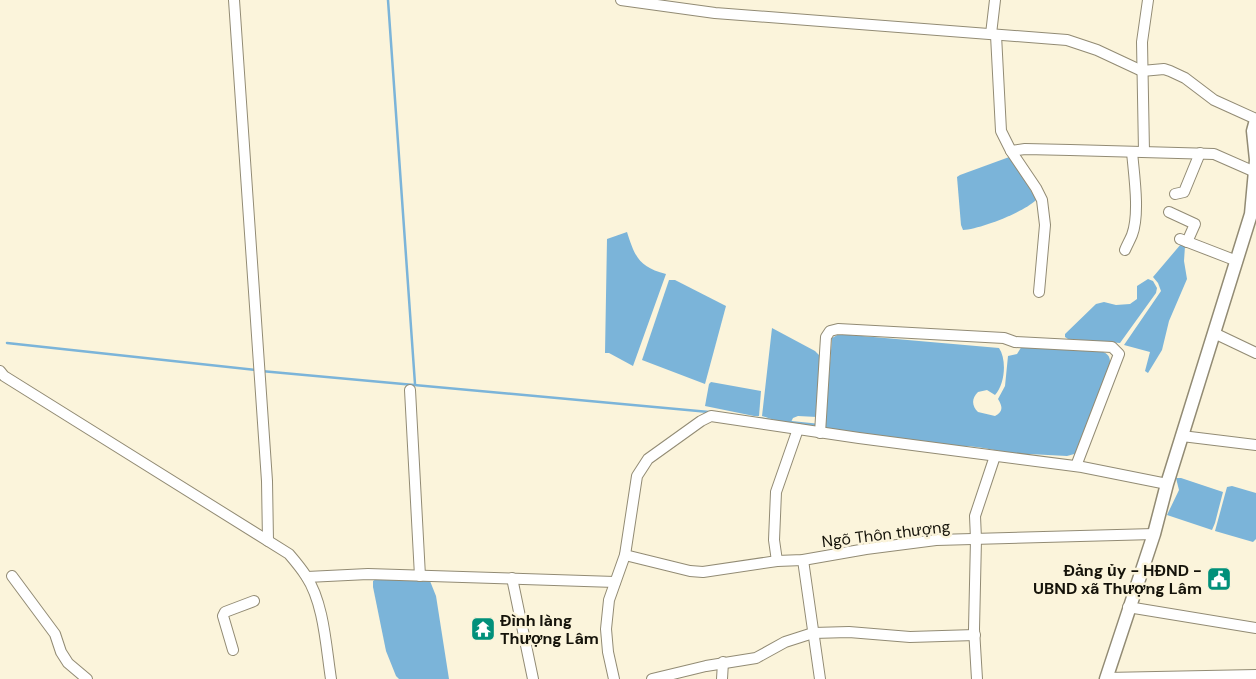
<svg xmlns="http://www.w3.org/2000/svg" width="1256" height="679" font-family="'DM Sans',sans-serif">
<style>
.water{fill:#7bb4d9}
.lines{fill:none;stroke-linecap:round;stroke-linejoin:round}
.stream{stroke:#7bb4d9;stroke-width:2.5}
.minor-casing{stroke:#928b74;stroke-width:12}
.tertiary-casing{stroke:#928b74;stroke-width:15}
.minor{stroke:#fff;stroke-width:10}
.tertiary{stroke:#fff;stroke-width:12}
.labels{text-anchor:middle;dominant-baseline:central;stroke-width:5;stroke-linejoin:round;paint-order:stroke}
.street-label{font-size:16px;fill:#15130a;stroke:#fbf4db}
.poi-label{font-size:16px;font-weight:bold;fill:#15130a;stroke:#fbf4db;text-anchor:end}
</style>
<rect width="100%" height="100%" fill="#fbf4db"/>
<g class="water">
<path d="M 1012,156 L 1036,200 C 1024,212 980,229 963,230 L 961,225 L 957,177 L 960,175 Z"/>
<path d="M 627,232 C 635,257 639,267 666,274 L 633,366 L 609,353 L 605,353 L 607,239 Z"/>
<path d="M 1181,244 L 1185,246 L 1184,261 L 1187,279 L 1169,321 L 1162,350 L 1148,373 L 1145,371 L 1150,352 L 1124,345 L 1161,291 L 1158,283 L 1153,277 Z"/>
<path d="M 1148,279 L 1153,281 L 1157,288 L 1156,293 L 1120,343 L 1068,339 L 1065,337 L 1065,334 L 1096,304 L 1104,302 L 1116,305 L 1130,304 L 1137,299 L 1137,286 Z"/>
<path d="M 669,280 L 675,280 L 726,306 L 705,384 L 642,360 Z"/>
<path d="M 772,328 L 815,351 L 821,357 L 817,417 L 798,416 L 793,418 L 791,422 L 784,423 L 762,416 Z"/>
<path d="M 839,334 L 999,348 C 1007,360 1005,384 995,395 L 987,390 L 978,392 C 971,399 972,406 978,412 L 995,416 C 1003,412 1003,407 998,399 L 1005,386 L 1008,356 L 1017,354 L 1022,346 L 1097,350 C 1109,353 1111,356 1110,369 L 1078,453 L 1067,456 L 1029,454 L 1023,456 C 1001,452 980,445 958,446 L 826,429 L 825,425 L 832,338 Z"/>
<path d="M 711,382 L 761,391 L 759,416 L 754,416 L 705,406 L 709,384 Z"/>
<path d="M 1176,478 L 1181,478 L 1223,492 L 1215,523 L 1212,530 L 1167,515 L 1179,490 Z"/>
<path d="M 1232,486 L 1256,493 L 1256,539 L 1253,542 L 1215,531 L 1227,487 Z"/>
<path d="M 376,579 L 430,581 L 436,596 L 449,679 L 399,679 L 396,676 L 386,651 L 373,587 L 373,581 Z"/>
</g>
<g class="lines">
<g class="stream">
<path d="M 388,0 L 415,384"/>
<path d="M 7,343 L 256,370"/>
<path d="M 261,371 L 709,412"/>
<path d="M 757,418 L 771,420"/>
<path d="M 789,422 L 818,425"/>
</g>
<defs>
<g id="minor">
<path d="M 234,0 L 267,481 L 268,541"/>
<path d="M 621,0 L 715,13 L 1067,40 L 1097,50 L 1142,71 L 1164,69 L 1170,71 L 1185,78 L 1214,100 L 1256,119"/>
<path d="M 991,34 L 995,0"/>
<path d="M 996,35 L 1001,131 L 1011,151 L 1036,188 L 1042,200 L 1045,225 L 1039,292"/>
<path d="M 1011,151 L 1025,149 L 1070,150 L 1214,154 L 1255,172"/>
<path d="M 1144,152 L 1142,42 L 1148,0"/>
<path d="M 1175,194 L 1184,192 L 1200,153"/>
<path d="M 1169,212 L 1195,224 L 1187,242"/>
<path d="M 1180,239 L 1237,261"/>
<path d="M 1125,250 C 1127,245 1130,240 1132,235 C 1140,214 1134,175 1132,152"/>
<path d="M 1214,333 L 1256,353"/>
<path d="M 0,371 L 4,376 L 289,554 C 295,561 301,568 306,576 C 324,603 326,647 331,679"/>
<path d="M 410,390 L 420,576"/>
<path d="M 820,433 L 826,337 L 830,331 L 838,329 L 1004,338 L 1015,342 L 1112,347 L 1119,354 L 1076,466"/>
<path d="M 1182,436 L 1256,445"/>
<path d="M 625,555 L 690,571 L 703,572 L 777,561 L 803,560 L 866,549 L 936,540 L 1154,534"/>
<path d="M 803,560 L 820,679"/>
<path d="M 777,561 L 774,540 L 776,492 L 798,429"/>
<path d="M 12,576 L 55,634 L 61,652 L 68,663 L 87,679"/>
<path d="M 307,577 L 368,574 L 615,582"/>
<path d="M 512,578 L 533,679"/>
<path d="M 1128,607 L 1256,628"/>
<path d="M 233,650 L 223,616 L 225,612 L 254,601"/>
<path d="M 1106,678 L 1256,675"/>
<path d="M 614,679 L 608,652 L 606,629 L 609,600 L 625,555 L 637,476 L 648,459 L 701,421 L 711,416 L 859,438 L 1082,467 L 1167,484"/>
<path d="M 652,679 L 706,666 L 756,658 L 785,642 L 813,633 L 849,632 L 910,637 L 975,635"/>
<path d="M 722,679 L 723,662"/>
<path d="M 977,679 L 974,629 L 976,539 L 975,516 L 995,456"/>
</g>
<path id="tertiary" d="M 1106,679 L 1154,534 L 1167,484 L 1251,214 L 1256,160 L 1253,131 L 1256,120"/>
</defs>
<use href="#minor" class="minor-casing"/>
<use href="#tertiary" class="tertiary-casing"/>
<use href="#minor" class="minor"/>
<use href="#tertiary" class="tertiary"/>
</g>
<defs>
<symbol id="civic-square" viewBox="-11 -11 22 22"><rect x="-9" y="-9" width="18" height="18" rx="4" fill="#01907a" stroke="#fbf4db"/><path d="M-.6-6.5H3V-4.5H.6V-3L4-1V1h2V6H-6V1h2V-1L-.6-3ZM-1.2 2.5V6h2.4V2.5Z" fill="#fff"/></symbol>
<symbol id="temple-square" viewBox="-11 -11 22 22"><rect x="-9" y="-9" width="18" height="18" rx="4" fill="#01907a" stroke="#fbf4db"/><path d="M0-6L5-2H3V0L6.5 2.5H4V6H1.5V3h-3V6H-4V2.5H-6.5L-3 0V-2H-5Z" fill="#fff"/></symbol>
</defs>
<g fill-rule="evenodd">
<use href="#civic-square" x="1205" y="565" width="28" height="28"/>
<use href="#temple-square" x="469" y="615" width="28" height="28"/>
</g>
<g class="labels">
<g class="street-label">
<text transform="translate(886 534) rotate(-7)">Ngõ Thôn thượng</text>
</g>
<g class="poi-label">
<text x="1202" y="570">Đảng ủy - HĐND -<tspan x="1202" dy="18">UBND xã Thượng Lâm</tspan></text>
<text x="500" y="620" text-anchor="start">Đình làng<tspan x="500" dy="18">Thượng Lâm</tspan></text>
</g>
</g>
</svg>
